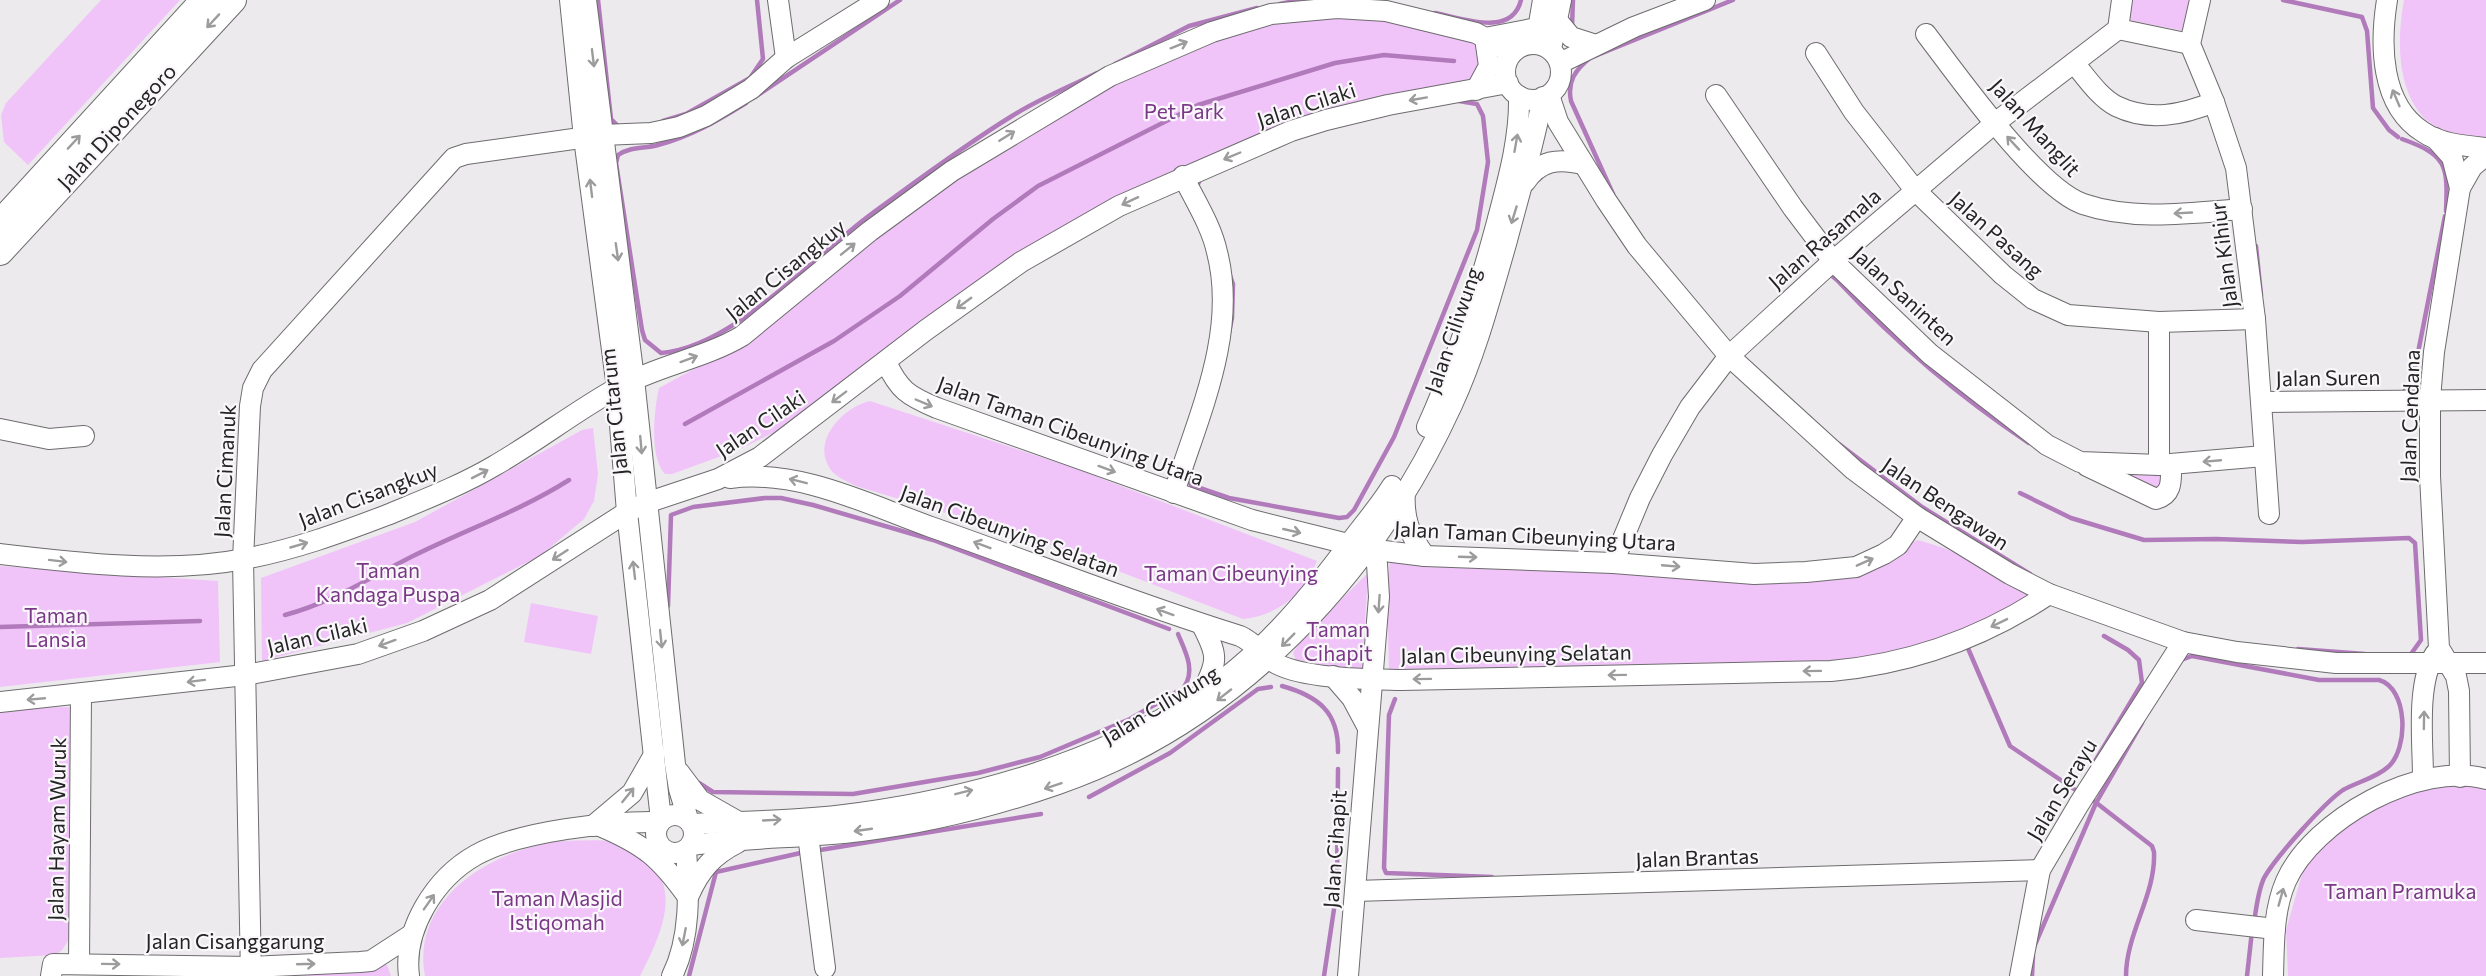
<svg xmlns="http://www.w3.org/2000/svg" width="2486" height="976" font-family="Commissioner,sans-serif">
<style>
.green{fill:#f1c4f9}
.lines{fill:none;stroke-linecap:round;stroke-linejoin:round}
.stream{stroke:#b17abb;stroke-width:4.5}
.minor-casing{stroke:#6e6c6e;stroke-width:22}
.major-casing{stroke:#6e6c6e;stroke-width:28}
.minor{stroke:#fff;stroke-width:20}
.major{stroke:#fff;stroke-width:26}
.oneway{stroke:#9d9c9d}
.labels{text-anchor:middle;dominant-baseline:central;stroke-width:4.5;stroke-linejoin:round;paint-order:stroke}
.street-label{font-size:21px;fill:#252425;stroke:#f9f7fa}
.park-label{font-size:21px;fill:#793786;stroke:#f9f7fa}
</style>
<rect width="100%" height="100%" fill="#eceaed"/>
<g class="green">
<path d="M 101,0 L 180,0 L 28,165 L 4,142 L 1,115 L 6,103 Z"/>
<path d="M 2133,0 L 2196,0 L 2185,31 L 2132,21 L 2129,17 Z"/>
<path d="M 2404,0 L 2486,0 L 2486,138 C 2467,136 2440,133 2425,119 C 2396,90 2397,37 2404,0 Z"/>
<path d="M 1337,5 L 1477,37 L 1478,67 L 1469,84 L 1319,113 L 1031,250 L 781,429 L 738,450 L 672,474 L 665,474 C 649,457 654,410 659,388 L 744,342 L 902,213 L 1065,107 L 1253,19 Z"/>
<path d="M 870,401 L 1074,468 L 1317,561 C 1304,594 1279,615 1243,619 L 1045,543 L 856,486 C 846,481 831,475 827,463 C 815,436 846,406 870,401 Z"/>
<path d="M 593,428 L 598,474 L 594,501 L 584,519 L 540,556 L 407,623 L 262,661 L 261,578 L 415,522 L 582,430 Z"/>
<path d="M 2108,468 L 2168,470 L 2161,493 Z"/>
<path d="M 1918,540 L 1944,548 L 2026,587 L 2029,594 L 2025,604 L 1957,638 L 1872,661 L 1389,674 L 1387,584 L 1390,560 L 1843,572 Z"/>
<path d="M 0,566 L 218,581 L 220,662 L 0,687 Z"/>
<path d="M 1368,573 L 1362,672 L 1296,660 L 1293,653 L 1303,637 Z"/>
<path d="M 531,603 L 598,616 L 591,654 L 524,642 Z"/>
<path d="M 75,707 L 73,933 L 62,950 L 55,955 L 0,958 L 0,708 Z"/>
<path d="M 2428,774 L 2486,788 L 2486,976 L 2288,976 L 2286,930 L 2307,857 L 2336,827 Z"/>
<path d="M 563,841 C 580,841 597,839 614,842 C 621,844 628,849 634,852 C 688,880 661,935 640,976 L 425,976 C 410,896 496,848 563,841 Z"/>
<path d="M 387,965 L 391,976 L 288,976 L 294,969 Z"/>
</g>
<g class="lines">
<g class="stream">
<path d="M 598,0 L 611,119 L 619,127"/>
<path d="M 2283,0 L 2362,17 L 2367,31 L 2373,108 L 2389,130 L 2398,137"/>
<path d="M 1280,4 L 1299,0"/>
<path d="M 1435,13 C 1462,18 1512,38 1521,0"/>
<path d="M 1572,27 L 1573,0"/>
<path d="M 1115,64 L 1189,26 L 1257,8"/>
<path d="M 755,97 L 900,0"/>
<path d="M 1453,100 L 1477,104 L 1483,116 L 1488,162 L 1477,230 L 1394,437 L 1354,510 L 1347,517 L 1339,518 L 1229,498 L 1191,485 L 1188,478 L 1221,371 L 1232,318 L 1233,284 L 1197,186 L 1204,171 L 1217,165 L 1311,129 L 1413,104 Z"/>
<path d="M 746,103 C 717,121 691,136 658,145 C 644,149 631,146 618,155 L 616,163 L 642,330 L 645,340 L 661,353 C 734,347 813,257 870,215 C 917,181 963,146 1012,116 C 1039,99 1069,87 1097,73"/>
<path d="M 663,121 L 686,114 L 750,78 L 763,59 L 757,0"/>
<path d="M 2402,139 C 2447,155 2448,165 2446,211"/>
<path d="M 1613,194 L 1571,101 C 1567,82 1575,70 1590,58 L 1733,0"/>
<path d="M 2256,246 L 2261,295"/>
<path d="M 1827,275 L 1831,275 L 1837,280 C 1895,342 1958,396 2029,443"/>
<path d="M 2403,393 L 2413,378 L 2445,216"/>
<path d="M 685,424 L 834,341 L 900,296 L 993,219 L 1038,186 L 1198,105 L 1335,63 L 1384,55 L 1454,61"/>
<path d="M 1839,444 L 1922,507 L 2030,574"/>
<path d="M 2020,493 L 2071,518 L 2144,540 L 2216,539 L 2302,542 L 2409,538 L 2415,543 L 2421,640 L 2411,654 L 2406,656"/>
<path d="M 668,606 L 671,515 L 693,507 L 765,498 L 781,498 L 813,505 L 933,540 L 1169,629"/>
<path d="M 285,615 C 331,603 371,577 413,556 C 465,530 520,511 569,480"/>
<path d="M 0,627 L 200,621"/>
<path d="M 1178,634 C 1185,651 1196,670 1184,687"/>
<path d="M 1967,646 L 2010,746 L 2080,793"/>
<path d="M 2298,649 L 2365,654"/>
<path d="M 2181,660 L 2192,656 L 2319,680 L 2379,680 C 2408,688 2409,749 2388,767 C 2376,778 2357,782 2343,790 C 2324,803 2275,858 2264,878 C 2258,891 2256,909 2254,923"/>
<path d="M 1282,686 C 1318,696 1339,712 1338,752"/>
<path d="M 1395,699 L 1389,715 L 1384,868 L 1386,873 L 1492,877"/>
<path d="M 2094,763 L 2142,683 L 2139,660 L 2128,650 L 2104,636"/>
<path d="M 699,783 L 713,792 L 853,794 L 978,773 L 1040,757 L 1130,719 L 1178,691"/>
<path d="M 1089,797 L 1170,753 L 1258,689 L 1271,687"/>
<path d="M 2094,801 L 2152,846 L 2154,852 C 2156,895 2126,933 2126,976"/>
<path d="M 814,851 L 1041,814"/>
<path d="M 2034,947 L 2096,803 L 2142,723"/>
<path d="M 689,976 L 716,872 L 805,852"/>
<path d="M 1324,976 L 1337,889 L 1338,769"/>
<path d="M 2032,976 L 2033,956"/>
<path d="M 2247,976 L 2252,931"/>
</g>
<defs>
<g id="minor">
<path d="M 570,0 L 584,138 L 617,388 L 627,512 L 661,820"/>
<path d="M 586,0 L 634,379 L 675,764 L 679,789 L 688,819"/>
<path d="M 778,0 L 786,58"/>
<path d="M 2200,0 L 2190,44 L 2214,102 L 2236,168 L 2255,319 L 2269,514"/>
<path d="M 2387,0 C 2380,44 2380,105 2423,132 C 2440,144 2466,146 2486,148"/>
<path d="M 1557,20 L 1571,37 L 1596,45"/>
<path d="M 2118,29 L 2190,44"/>
<path d="M 1926,34 C 1958,76 2037,188 2083,204 C 2133,221 2190,213 2242,209"/>
<path d="M 1485,38 L 1537,28"/>
<path d="M 1536,41 L 1543,0"/>
<circle cx="1533" cy="72" r="28"/>
<path d="M 1551,49 L 1561,0"/>
<path d="M 1816,53 L 1854,112 L 1915,190 L 2003,275 L 2033,299 L 2068,315 L 2159,322 L 2255,319"/>
<path d="M 1560,63 L 1634,27 L 1705,0"/>
<path d="M 2074,63 C 2086,77 2099,97 2116,106 C 2149,122 2182,115 2214,102"/>
<path d="M 1476,90 L 1489,66 L 1485,38"/>
<path d="M 1549,95 L 1558,122 L 1606,200 L 1637,246 L 1729,356 L 1854,470 L 1917,517 L 2010,574 L 2049,594 L 2183,642 L 2237,652 L 2336,663 L 2486,663"/>
<path d="M 1716,95 L 1793,208 L 1833,261 L 1930,354 L 2047,445 L 2080,462 L 2159,465 L 2264,456"/>
<path d="M 2435,138 L 2452,157 L 2460,188 L 2434,352 L 2430,399 L 2430,476 L 2439,648 L 2456,676 L 2459,691 L 2460,777"/>
<path d="M 1525,182 C 1540,160 1558,158 1583,164"/>
<path d="M 2460,188 L 2472,167 L 2486,155"/>
<path d="M 2159,322 L 2159,465"/>
<path d="M 886,362 C 899,390 908,396 937,408 L 1252,520 L 1368,549 L 1425,556 L 1613,563 L 1754,574 L 1806,572 L 1856,567 L 1884,554 L 1898,545 L 1917,517"/>
<path d="M 2262,402 L 2486,400"/>
<path d="M 1427,427 C 1457,361 1478,293 1497,222 C 1508,180 1520,139 1519,96"/>
<path d="M 0,429 L 49,439 L 84,436"/>
<path d="M 2087,466 L 2156,499 C 2173,494 2171,480 2171,465"/>
<path d="M 730,478 C 799,469 867,504 931,527 C 1034,563 1136,604 1240,636 C 1256,643 1263,657 1277,664 C 1306,679 1368,679 1401,680 L 1831,671 C 1910,664 1983,638 2049,594"/>
<path d="M 1405,490 C 1403,518 1409,534 1425,556"/>
<path d="M 1174,493 C 1198,416 1238,333 1217,252 C 1211,225 1195,201 1183,176"/>
<path d="M 0,554 C 76,563 168,574 244,559 C 293,550 340,533 387,515 C 423,500 460,486 494,466 C 536,442 574,412 617,388 C 656,366 703,359 742,336 L 870,231 L 952,171 L 1110,76 L 1212,32 L 1271,14 L 1337,8 L 1386,11 L 1476,33 L 1512,53"/>
<path d="M 1613,563 L 1640,498 L 1662,455 L 1690,407 L 1729,356 L 1833,261 L 1995,123 L 2118,29 L 2122,0"/>
<path d="M 1202,625 C 1217,654 1219,660 1203,690"/>
<path d="M 1333,676 L 1352,698 L 1367,726"/>
<path d="M 0,702 L 245,675 L 358,654 L 423,631 L 490,600 L 627,512 L 646,503 L 718,479 L 760,457 L 926,330 L 1021,262 L 1119,206 L 1291,131 L 1326,120 L 1388,105 L 1508,83"/>
<path d="M 679,772 L 700,800 L 737,821"/>
<path d="M 2423,778 C 2423,742 2416,684 2435,654"/>
<circle cx="675" cy="834" r="19"/>
<path d="M 693,824 C 748,821 805,821 860,813 C 976,797 1098,762 1197,698 C 1258,659 1306,602 1349,544 C 1363,525 1379,507 1392,486"/>
<path d="M 593,826 L 632,793 L 655,753"/>
<path d="M 600,826 C 645,845 660,858 688,897"/>
<path d="M 808,835 L 825,968"/>
<path d="M 692,845 C 748,837 805,838 861,831 C 927,823 995,806 1058,784 C 1237,722 1374,575 1452,405 C 1476,353 1490,299 1506,244 C 1519,195 1533,147 1543,97"/>
<path d="M 1355,891 L 2040,870"/>
<path d="M 689,895 C 700,870 713,855 737,843"/>
<path d="M 2196,920 L 2275,929"/>
<path d="M 79,964 L 81,695"/>
<path d="M 51,976 L 53,964 L 251,967 L 360,962 L 371,961 L 411,935"/>
<path d="M 251,976 L 243,560 L 250,406 L 253,388 L 262,370 L 454,158 L 466,154 L 602,135 L 651,133 L 679,127 L 706,116 L 751,89 L 786,58 L 879,0"/>
<path d="M 409,976 C 403,929 435,878 476,855 C 519,831 611,821 660,822"/>
<path d="M 672,976 C 691,938 689,891 686,850"/>
<path d="M 1348,976 L 1379,597 L 1377,564 L 1368,549"/>
<path d="M 2020,976 L 2040,870 L 2079,804 L 2183,642"/>
<path d="M 2273,976 C 2274,944 2273,911 2286,881 C 2313,820 2420,760 2486,779"/>
</g>
<g id="major">
<path d="M 0,223 L 204,0"/>
<path d="M 0,252 L 233,0"/>
</g>
</defs>
<use href="#minor" class="minor-casing"/>
<use href="#major" class="major-casing"/>
<use href="#minor" class="minor"/>
<use href="#major" class="major"/>
</g>
<defs><path id="oneway-shaft" d="M-6 0H5M1.5-3L5.5 0L1.5 3" fill="none" stroke-width="1.6" stroke-linecap="round" stroke-linejoin="round" transform="scale(1.5)"/></defs>
<g class="oneway">
<use href="#oneway-shaft" transform="translate(213 21) rotate(133)"/>
<use href="#oneway-shaft" transform="translate(1179 45) rotate(-22)"/>
<use href="#oneway-shaft" transform="translate(593 58) rotate(83)"/>
<use href="#oneway-shaft" transform="translate(2396 98) rotate(-113)"/>
<use href="#oneway-shaft" transform="translate(1418 99) rotate(170)"/>
<use href="#oneway-shaft" transform="translate(1007 136) rotate(-32)"/>
<use href="#oneway-shaft" transform="translate(74 142) rotate(-47)"/>
<use href="#oneway-shaft" transform="translate(1516 143) rotate(-80)"/>
<use href="#oneway-shaft" transform="translate(2013 143) rotate(-133)"/>
<use href="#oneway-shaft" transform="translate(1232 156) rotate(157)"/>
<use href="#oneway-shaft" transform="translate(591 188) rotate(-97)"/>
<use href="#oneway-shaft" transform="translate(1130 201) rotate(155)"/>
<use href="#oneway-shaft" transform="translate(2183 213) rotate(177)"/>
<use href="#oneway-shaft" transform="translate(1514 215) rotate(107)"/>
<use href="#oneway-shaft" transform="translate(848 249) rotate(-39)"/>
<use href="#oneway-shaft" transform="translate(617 252) rotate(82)"/>
<use href="#oneway-shaft" transform="translate(964 303) rotate(144)"/>
<use href="#oneway-shaft" transform="translate(689 359) rotate(-20)"/>
<use href="#oneway-shaft" transform="translate(839 397) rotate(143)"/>
<use href="#oneway-shaft" transform="translate(924 403) rotate(23)"/>
<use href="#oneway-shaft" transform="translate(641 445) rotate(85)"/>
<use href="#oneway-shaft" transform="translate(2212 461) rotate(175)"/>
<use href="#oneway-shaft" transform="translate(1107 469) rotate(20)"/>
<use href="#oneway-shaft" transform="translate(480 474) rotate(-27)"/>
<use href="#oneway-shaft" transform="translate(798 481) rotate(-166)"/>
<use href="#oneway-shaft" transform="translate(1292 531) rotate(13)"/>
<use href="#oneway-shaft" transform="translate(299 545) rotate(-16)"/>
<use href="#oneway-shaft" transform="translate(982 545) rotate(-159)"/>
<use href="#oneway-shaft" transform="translate(560 555) rotate(147)"/>
<use href="#oneway-shaft" transform="translate(1468 557) rotate(2)"/>
<use href="#oneway-shaft" transform="translate(58 561) rotate(7)"/>
<use href="#oneway-shaft" transform="translate(1865 562) rotate(-24)"/>
<use href="#oneway-shaft" transform="translate(1671 566) rotate(5)"/>
<use href="#oneway-shaft" transform="translate(634 570) rotate(-97)"/>
<use href="#oneway-shaft" transform="translate(1379 604) rotate(94)"/>
<use href="#oneway-shaft" transform="translate(1165 612) rotate(-160)"/>
<use href="#oneway-shaft" transform="translate(1999 623) rotate(154)"/>
<use href="#oneway-shaft" transform="translate(661 639) rotate(84)"/>
<use href="#oneway-shaft" transform="translate(1288 640) rotate(135)"/>
<use href="#oneway-shaft" transform="translate(387 643) rotate(160)"/>
<use href="#oneway-shaft" transform="translate(1812 671) rotate(179)"/>
<use href="#oneway-shaft" transform="translate(1617 675) rotate(179)"/>
<use href="#oneway-shaft" transform="translate(1422 679) rotate(179)"/>
<use href="#oneway-shaft" transform="translate(196 681) rotate(173)"/>
<use href="#oneway-shaft" transform="translate(1224 695) rotate(142)"/>
<use href="#oneway-shaft" transform="translate(36 699) rotate(175)"/>
<use href="#oneway-shaft" transform="translate(2424 720) rotate(-89)"/>
<use href="#oneway-shaft" transform="translate(1053 786) rotate(162)"/>
<use href="#oneway-shaft" transform="translate(964 792) rotate(-14)"/>
<use href="#oneway-shaft" transform="translate(628 795) rotate(-51)"/>
<use href="#oneway-shaft" transform="translate(772 820) rotate(-3)"/>
<use href="#oneway-shaft" transform="translate(863 830) rotate(172)"/>
<use href="#oneway-shaft" transform="translate(2281 897) rotate(-74)"/>
<use href="#oneway-shaft" transform="translate(429 902) rotate(-55)"/>
<use href="#oneway-shaft" transform="translate(684 937) rotate(101)"/>
<use href="#oneway-shaft" transform="translate(111 964) rotate(1)"/>
<use href="#oneway-shaft" transform="translate(306 964) rotate(-2)"/>
</g>
<g class="labels">
<g class="street-label">
<text transform="translate(1306 104) rotate(-18)">Jalan Cilaki</text>
<text transform="translate(116 126) rotate(-47)">Jalan Diponegoro</text>
<text transform="translate(2036 127) rotate(48)">Jalan Manglit</text>
<text transform="translate(1997 234) rotate(42)">Jalan Pasang</text>
<text transform="translate(1824 238) rotate(-41)">Jalan Rasamala</text>
<text transform="translate(2223 255) rotate(-97)">Jalan Kihiur</text>
<text transform="translate(785 269) rotate(-39)">Jalan Cisangkuy</text>
<text transform="translate(1905 295) rotate(43)">Jalan Saninten</text>
<text transform="translate(1452 330) rotate(-71)">Jalan Ciliwung</text>
<text transform="translate(2328 377) rotate(-1)">Jalan Suren</text>
<text transform="translate(613 412) rotate(-96)">Jalan Citarum</text>
<text transform="translate(2409 416) rotate(-88)">Jalan Cendana</text>
<text transform="translate(760 423) rotate(-34)">Jalan Cilaki</text>
<text transform="translate(1071 430) rotate(20)">Jalan Taman Cibeunying Utara</text>
<text transform="translate(224 471) rotate(-87)">Jalan Cimanuk</text>
<text transform="translate(368 494) rotate(-21)">Jalan Cisangkuy</text>
<text transform="translate(1946 503) rotate(34)">Jalan Bengawan</text>
<text transform="translate(1010 530) rotate(20)">Jalan Cibeunying Selatan</text>
<text transform="translate(1535 535) rotate(3)">Jalan Taman Cibeunying Utara</text>
<text transform="translate(317 635) rotate(-13)">Jalan Cilaki</text>
<text transform="translate(1516 653) rotate(-1)">Jalan Cibeunying Selatan</text>
<text transform="translate(1160 704) rotate(-31)">Jalan Ciliwung</text>
<text transform="translate(2061 789) rotate(-59)">Jalan Serayu</text>
<text transform="translate(56 829) rotate(-89)">Jalan Hayam Wuruk</text>
<text transform="translate(1334 849) rotate(-86)">Jalan Cihapit</text>
<text transform="translate(1697 857) rotate(-2)">Jalan Brantas</text>
<text x="235" y="940">Jalan Cisanggarung</text>
</g>
<g class="park-label">
<text x="1184" y="110">Pet Park</text>
<text x="388" y="569">Taman<tspan x="388" dy="24">Kandaga Puspa</tspan></text>
<text x="1231" y="572">Taman Cibeunying</text>
<text x="56" y="614">Taman<tspan x="56" dy="24">Lansia</tspan></text>
<text x="1338" y="628">Taman<tspan x="1338" dy="24">Cihapit</tspan></text>
<text x="2400" y="890">Taman Pramuka</text>
<text x="557" y="897">Taman Masjid<tspan x="557" dy="24">Istiqomah</tspan></text>
</g>
</g>
</svg>
